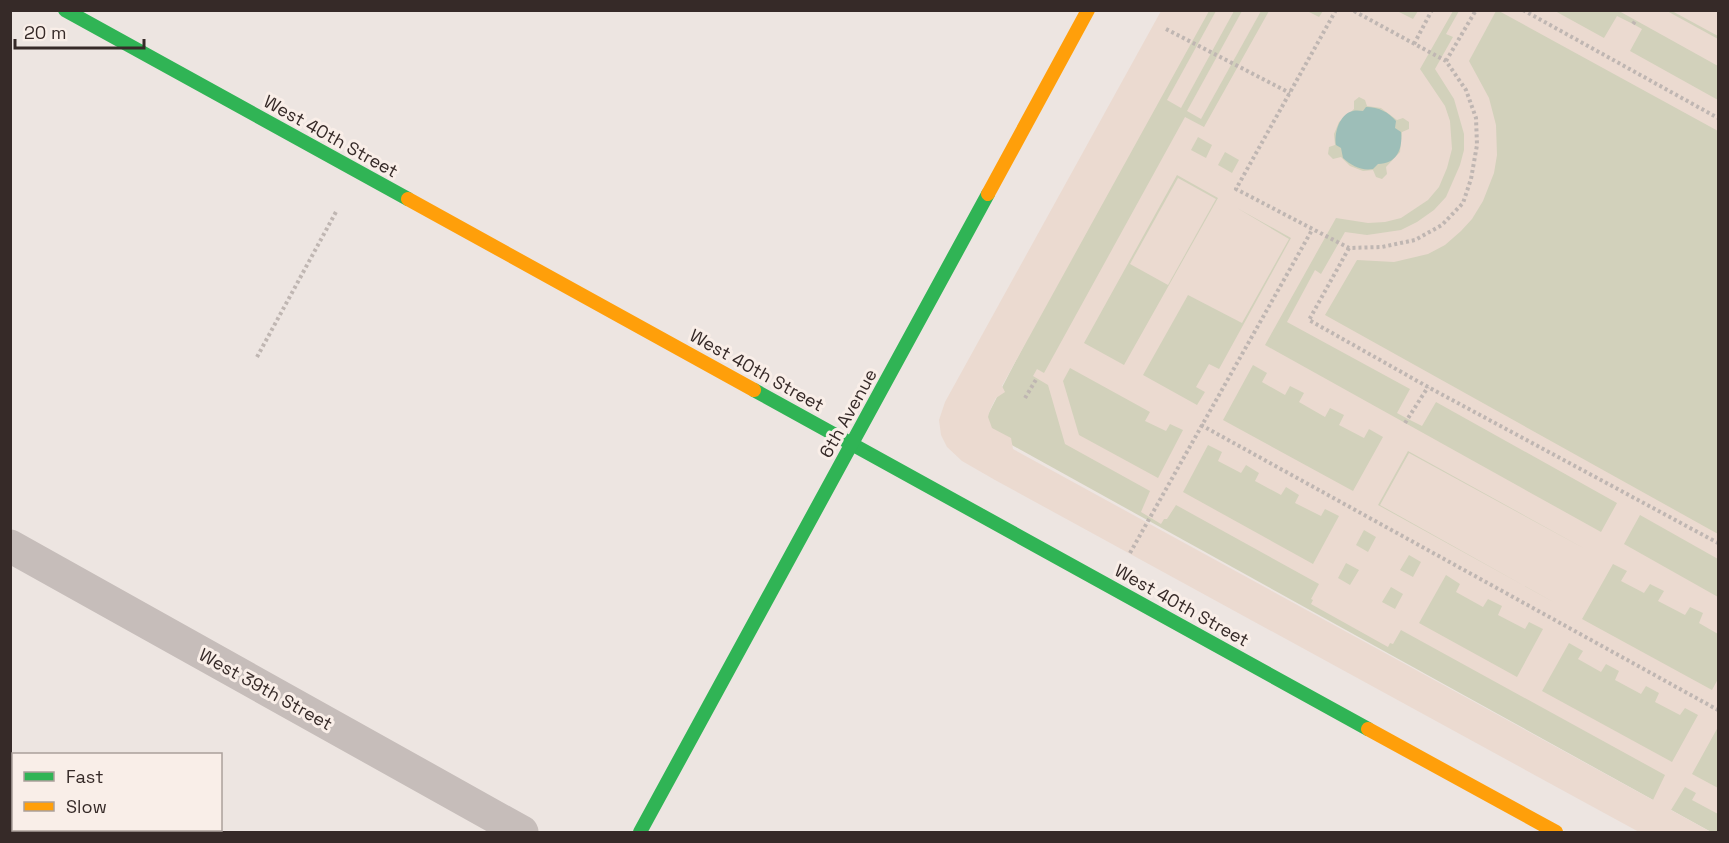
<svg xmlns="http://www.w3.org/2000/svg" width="1729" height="843" font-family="'Space Grotesk',sans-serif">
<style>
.green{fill:#d2d1bb}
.plaza{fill:#ebdad0;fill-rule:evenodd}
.water{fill:#9dbeb8}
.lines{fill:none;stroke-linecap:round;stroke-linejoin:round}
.path{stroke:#bfb6b2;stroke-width:4;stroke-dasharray:3 3;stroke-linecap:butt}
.street{stroke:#c6bdba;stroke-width:33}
.fast{stroke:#30b455;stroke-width:14}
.slow{stroke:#ff9f0a;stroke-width:14}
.labels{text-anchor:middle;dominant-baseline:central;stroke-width:6;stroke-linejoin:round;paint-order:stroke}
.street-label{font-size:18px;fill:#362a28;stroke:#f9eee8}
</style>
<rect width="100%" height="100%" fill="#ede5e1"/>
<path class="green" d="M 1197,11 L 1718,11 L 1718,832 L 1711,832 L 981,428 Z"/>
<g class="plaza">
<path d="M 1161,11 L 1209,11 L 1002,386 L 1005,392 L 996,398 L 990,410 L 988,417 L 992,428 L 1011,438 L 1013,449 L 1653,800 L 1665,775 L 1401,630 L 1393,644 L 1390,643 L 1388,647 L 1311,604 L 1313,600 L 1311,599 L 1319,584 L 1176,505 L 1167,519 L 1164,519 L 1161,524 L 1141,512 L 1150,491 L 1065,444 L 1048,385 L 1033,376 L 1037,369 L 1044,373 L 1185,117 L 1204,127 L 1269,11 L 1307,11 L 1319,17 L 1323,11 L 1397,11 L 1413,19 L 1418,11 L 1453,11 L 1420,69 L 1445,106 L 1450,121 L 1452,149 L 1447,168 L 1439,187 L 1428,200 L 1401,218 L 1385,222 L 1368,223 L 1336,218 L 1265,345 L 1601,532 L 1617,503 L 1436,402 L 1422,426 L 1408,419 L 1397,413 L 1410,389 L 1287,322 L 1315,270 L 1321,274 L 1345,232 L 1367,235 L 1401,230 L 1417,222 L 1434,210 L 1446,197 L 1460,165 L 1464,150 L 1464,134 L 1454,99 L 1435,69 L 1453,37 L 1446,34 L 1459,11 L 1496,11 L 1469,61 L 1489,98 L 1496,125 L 1497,155 L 1494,173 L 1483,201 L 1472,219 L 1461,231 L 1445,245 L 1428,254 L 1394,262 L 1357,260 L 1325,315 L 1718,534 L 1718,559 L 1640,515 L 1624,544 L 1718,597 L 1718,634 L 1699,623 L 1703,613 L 1690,607 L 1685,615 L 1658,601 L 1664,591 L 1650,584 L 1644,593 L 1621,581 L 1627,571 L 1613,564 L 1582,619 L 1712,690 L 1718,679 L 1718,727 L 1692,774 L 1718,788 L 1718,814 L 1692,800 L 1696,793 L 1685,787 L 1671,810 L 1711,832 L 1639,832 L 995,480 L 962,461 L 947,447 L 941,435 L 939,420 L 945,402 ZM 1359,97 L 1365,100 L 1367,106 L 1381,108 L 1397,120 L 1403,118 L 1409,122 L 1409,129 L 1402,132 L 1400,152 L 1386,167 L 1387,174 L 1382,179 L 1376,177 L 1373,170 L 1363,171 L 1350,166 L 1341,157 L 1333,159 L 1328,154 L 1329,147 L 1335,145 L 1334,134 L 1339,122 L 1354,109 L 1354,101 ZM 1198,137 L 1212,145 L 1206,158 L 1191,150 ZM 1225,152 L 1239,160 L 1232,173 L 1218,165 ZM 1177,175 L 1218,198 L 1124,365 L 1084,343 ZM 1237,208 L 1291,238 L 1219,369 L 1209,364 L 1196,387 L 1205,392 L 1197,405 L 1143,375 L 1188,295 L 1242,323 L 1289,239 ZM 1253,365 L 1267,373 L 1262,382 L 1285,395 L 1290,386 L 1304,393 L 1299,402 L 1325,417 L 1330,408 L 1344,415 L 1339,425 L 1364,438 L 1369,429 L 1383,437 L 1353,491 L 1223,420 ZM 1070,368 L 1150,412 L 1145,421 L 1166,431 L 1170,424 L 1183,430 L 1158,478 L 1079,435 L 1063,381 ZM 1208,445 L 1222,452 L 1218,461 L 1241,473 L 1246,465 L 1259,473 L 1255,481 L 1281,495 L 1286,487 L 1299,495 L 1295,503 L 1321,516 L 1325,509 L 1339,516 L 1313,564 L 1183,492 ZM 1408,451 L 1587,550 L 1409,453 L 1380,505 L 1557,604 L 1378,505 ZM 1364,530 L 1376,537 L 1368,552 L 1356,545 ZM 1409,555 L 1421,562 L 1413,577 L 1400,570 ZM 1346,563 L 1359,570 L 1350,585 L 1338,578 ZM 1446,575 L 1460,584 L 1456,592 L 1483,607 L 1488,599 L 1502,606 L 1498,615 L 1525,629 L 1529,622 L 1543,629 L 1517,677 L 1419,623 ZM 1391,587 L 1403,594 L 1395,609 L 1382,602 ZM 1569,643 L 1583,651 L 1578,659 L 1601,672 L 1606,664 L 1619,671 L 1615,680 L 1641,694 L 1646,686 L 1659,693 L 1655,702 L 1680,715 L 1685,708 L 1698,715 L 1672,762 L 1542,691 Z"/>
<path d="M 1216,11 L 1234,11 L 1181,108 L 1167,100 Z"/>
<path d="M 1242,11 L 1261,11 L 1201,119 L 1187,111 Z"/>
<path d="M 1499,11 L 1555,11 L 1604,38 L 1617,16 L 1633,24 L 1642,29 L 1630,51 L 1718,100 L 1718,131 Z"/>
<path d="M 1619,11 L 1667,11 L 1718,39 L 1718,66 Z"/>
<path d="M 1672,11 L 1718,11 L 1718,36 Z"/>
<path d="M 1178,178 L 1216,199 L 1168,285 L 1130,264 Z"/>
</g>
<path class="water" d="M 1366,107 C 1379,107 1388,112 1396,121 L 1395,128 L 1401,132 C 1403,150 1396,164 1378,164 L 1373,169 C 1361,171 1352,166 1343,158 L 1341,148 L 1336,145 C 1334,134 1339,114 1353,111 C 1357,110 1360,111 1363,111 Z"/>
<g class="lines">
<g class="path">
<path d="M 1336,10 L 1236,189 L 1349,248 L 1382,247 L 1415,240 L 1442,225 L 1463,203 L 1471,179 L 1477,145 L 1476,118 L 1466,90 L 1446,61 L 1352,10"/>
<path d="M 1523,10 L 1718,118"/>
<path d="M 1633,24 L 1636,20"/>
<path d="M 1166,29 L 1290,93"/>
<path d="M 1414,44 L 1432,10"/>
<path d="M 1446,61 L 1476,10"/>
<path d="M 1349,248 L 1309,320 L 1428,387 L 1718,543"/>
<path d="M 257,357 L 337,210"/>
<path d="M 1025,398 L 1037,378"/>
<path d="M 1405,423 L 1428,387"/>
<path d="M 1201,425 L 1718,710"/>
<path d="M 1130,553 L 1312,230"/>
</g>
<path class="street" d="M 10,546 L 522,832"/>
<g class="fast">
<path d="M 65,10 L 408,199"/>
<path d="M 754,390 L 1368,729"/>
<path d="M 640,832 L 988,194"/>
</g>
<g class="slow">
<path d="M 988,194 L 1088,10"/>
<path d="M 408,199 L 754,390"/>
<path d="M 1368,729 L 1556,832"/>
</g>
</g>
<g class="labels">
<g class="street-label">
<text transform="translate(331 136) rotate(29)">West 40th Street</text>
<text transform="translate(757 370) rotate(29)">West 40th Street</text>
<text transform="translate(848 413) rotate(-61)">6th Avenue</text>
<text transform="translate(1182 605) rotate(29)">West 40th Street</text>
<text transform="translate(266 689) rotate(29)">West 39th Street</text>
</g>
</g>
<rect width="1729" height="843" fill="none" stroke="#362a28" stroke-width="24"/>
<rect x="12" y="753" width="210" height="78" fill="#f9eee8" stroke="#aba09b" stroke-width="1.5"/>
<rect x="24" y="772" width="30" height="9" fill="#30b455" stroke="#aba09b" stroke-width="1.5"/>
<text x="66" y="783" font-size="18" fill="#362a28">Fast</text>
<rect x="24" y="802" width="30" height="9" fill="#ff9f0a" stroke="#aba09b" stroke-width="1.5"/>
<text x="66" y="813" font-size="18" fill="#362a28">Slow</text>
<path d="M15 39v9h129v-9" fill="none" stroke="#362a28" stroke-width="3"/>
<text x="24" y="39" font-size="18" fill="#362a28" stroke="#f9eee8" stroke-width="4.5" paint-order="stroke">20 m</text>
</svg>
